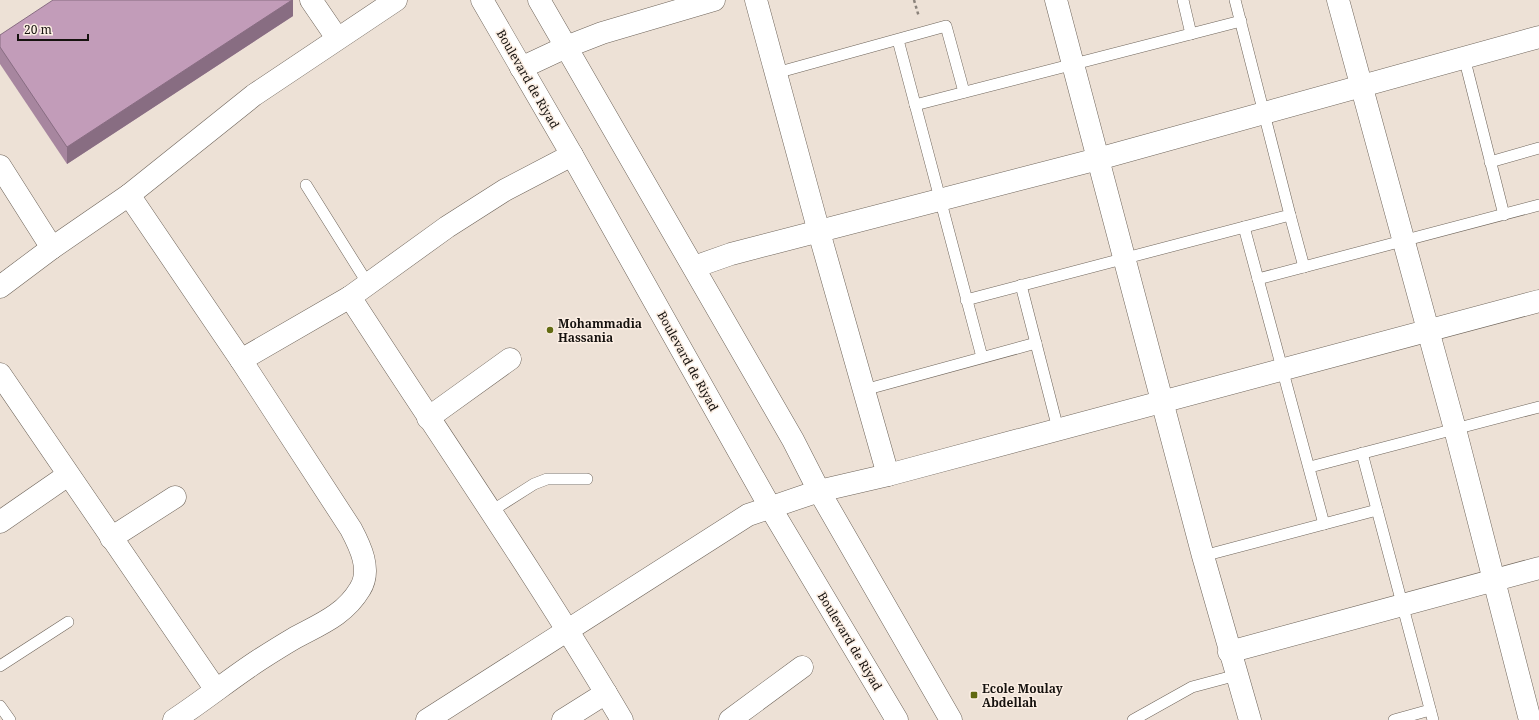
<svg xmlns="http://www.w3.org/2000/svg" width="1539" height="720" font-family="'Noto Serif',serif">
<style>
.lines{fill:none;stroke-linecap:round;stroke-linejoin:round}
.lane-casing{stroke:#6e645a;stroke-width:12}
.street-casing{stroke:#6e645a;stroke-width:23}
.secondary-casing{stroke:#6e645a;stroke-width:23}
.path{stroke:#8a827a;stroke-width:2.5;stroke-dasharray:3 3;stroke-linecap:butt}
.lane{stroke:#fff;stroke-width:11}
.street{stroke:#fff;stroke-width:22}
.secondary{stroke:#fff;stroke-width:22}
.wall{fill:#a7869f}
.shaded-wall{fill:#886d82}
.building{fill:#c29cb9;stroke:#886d82}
.poi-dot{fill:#626b12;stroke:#fbeee3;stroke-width:1.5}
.labels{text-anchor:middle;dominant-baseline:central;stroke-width:3;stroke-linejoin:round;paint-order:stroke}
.street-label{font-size:12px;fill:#16120f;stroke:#fbeee3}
.poi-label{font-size:12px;font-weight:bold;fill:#16120f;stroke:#fbeee3;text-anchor:start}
</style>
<rect width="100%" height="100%" fill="#ede1d6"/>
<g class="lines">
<defs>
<g id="lane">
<path d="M 1183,0 L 1191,34"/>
<path d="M 898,40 L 982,357"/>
<path d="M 1464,57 L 1504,215"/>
<path d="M 776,73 L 946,26 L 964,92"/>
<path d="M 915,105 L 1241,21"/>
<path d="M 1490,162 L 1539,148"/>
<path d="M 306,185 L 368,284"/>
<path d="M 1290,215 L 1304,267"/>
<path d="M 1244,227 L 1324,524"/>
<path d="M 1258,279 L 1539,205"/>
<path d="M 1021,285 L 1058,429"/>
<path d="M 966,300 L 1290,215 L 1235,0"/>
<path d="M 864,390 L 1036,343"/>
<path d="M 1362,453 L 1433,720"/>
<path d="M 1310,467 L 1539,407"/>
<path d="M 490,512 L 534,484 L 547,479 L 587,479"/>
<path d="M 1203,556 L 1377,510"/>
<path d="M 0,666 L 68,622"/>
<path d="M 0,706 L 10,720"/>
<path d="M 1133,720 L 1192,687 L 1237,675"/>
<path d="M 1394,720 L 1430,710"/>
</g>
<g id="street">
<path d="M 311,0 L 337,38"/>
<path d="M 756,0 L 819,232 L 888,475"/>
<path d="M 1056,0 L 1203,556 L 1250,720"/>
<path d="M 1338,0 L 1455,429 L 1530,720"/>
<path d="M 521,68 L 566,47 L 602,33 L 714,0"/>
<path d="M 0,166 L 52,248"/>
<path d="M 129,195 L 241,360 L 351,529 C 360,546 372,570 360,589 C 344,616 318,625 293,639 C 281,646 270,653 259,660 C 230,679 203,701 174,720"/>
<path d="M 694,267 L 731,254 L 1098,159 L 1539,37"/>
<path d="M 0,287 L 52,248 L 129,195 L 254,95 L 396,0"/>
<path d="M 350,297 C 441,438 537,576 622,720"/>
<path d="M 241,360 L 350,297 L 447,227 L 505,190 L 572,155"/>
<path d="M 0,374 L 216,690"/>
<path d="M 428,418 L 510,359"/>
<path d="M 0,522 L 68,475"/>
<path d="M 111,538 L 175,497"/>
<path d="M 1229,652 L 1539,568"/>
<path d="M 427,720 L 748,515 L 819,491 L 888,475 L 1539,301"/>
<path d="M 563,720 L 606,693"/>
<path d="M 730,720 L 802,667"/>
</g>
<g id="secondary">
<path d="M 482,0 L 572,155 L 770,507 L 897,720"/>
<path d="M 539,0 L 793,440 L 819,491 L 951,720"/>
</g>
</defs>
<use href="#lane" class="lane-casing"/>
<use href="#street" class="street-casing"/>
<use href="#secondary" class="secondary-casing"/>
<path class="path" d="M 914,0 L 919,17"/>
<use href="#lane" class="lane"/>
<use href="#street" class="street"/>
<use href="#secondary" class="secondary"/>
</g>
<path class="wall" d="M 293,0 L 293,16 L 67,164 L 0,64 L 0,35 Z"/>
<path class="shaded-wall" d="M 292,0 L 293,0 L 293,16 L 67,164 L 67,147 Z"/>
<path class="building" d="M 53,0 L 292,0 L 67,147 L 0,47 L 0,35 Z"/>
<g class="poi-dot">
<circle cx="550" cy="330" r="4"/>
<rect x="970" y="691" width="8" height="8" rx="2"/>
</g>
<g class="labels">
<g class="street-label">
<text transform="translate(528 79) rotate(60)">Boulevard de Riyad</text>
<text transform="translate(688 361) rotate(61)">Boulevard de Riyad</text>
<text transform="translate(850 641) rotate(59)">Boulevard de Riyad</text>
</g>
<g class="poi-label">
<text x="558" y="323">Mohammadia<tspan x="558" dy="14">Hassania</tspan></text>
<text x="982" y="688">Ecole Moulay<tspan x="982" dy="14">Abdellah</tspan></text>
</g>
</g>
<path d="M18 34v6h70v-6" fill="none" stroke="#16120f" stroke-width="2"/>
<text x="24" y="34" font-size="12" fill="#16120f" stroke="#fbeee3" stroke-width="3" paint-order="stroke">20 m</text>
</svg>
